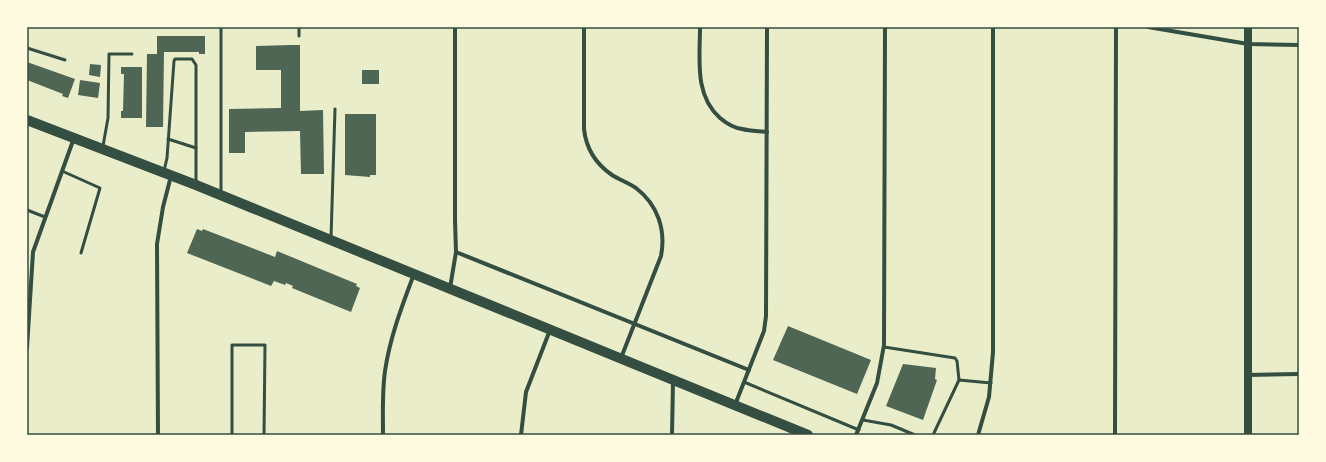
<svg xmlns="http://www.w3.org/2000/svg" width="1326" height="462" font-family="'Fira Sans',sans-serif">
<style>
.building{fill:#4f6655}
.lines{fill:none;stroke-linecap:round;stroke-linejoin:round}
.service{stroke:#344e41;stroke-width:3}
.minor{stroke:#344e41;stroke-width:4}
.secondary{stroke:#344e41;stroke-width:8}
.primary{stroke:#344e41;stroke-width:10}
.neatline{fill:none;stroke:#344e41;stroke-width:1.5}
</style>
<rect width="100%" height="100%" fill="#e9edc9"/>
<g class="building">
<path d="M 157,36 L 205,36 L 205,54 L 199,54 L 199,52 L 164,52 L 163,127 L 146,127 L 147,54 L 157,54 Z"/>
<path d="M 291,45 L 300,45 L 300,111 L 323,110 L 324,174 L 301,174 L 300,131 L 245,132 L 245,153 L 229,153 L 229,109 L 281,108 L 281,70 L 256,70 L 256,46 Z"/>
<path d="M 27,62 L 75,79 L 68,98 L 62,96 L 63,94 L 27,80 Z"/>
<path d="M 90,64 L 101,65 L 100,77 L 89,75 Z"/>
<path d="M 121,67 L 142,67 L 142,118 L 121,118 L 121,111 L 123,111 L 124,74 L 121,74 Z"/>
<rect x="362" y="70" width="17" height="14"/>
<path d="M 80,80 L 100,83 L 98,98 L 78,95 Z"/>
<path d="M 345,114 L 376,114 L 376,175 L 370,175 L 370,177 L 345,175 Z"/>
<path d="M 197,229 L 202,231 L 203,229 L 275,257 L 277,251 L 357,284 L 356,286 L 360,288 L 351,312 L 292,288 L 293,286 L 286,283 L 285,285 L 274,281 L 271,286 L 187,253 Z"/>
<path d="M 788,326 L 871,360 L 857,394 L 773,360 Z"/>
<path d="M 903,364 L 936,368 L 935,379 L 937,380 L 923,420 L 886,406 Z"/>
</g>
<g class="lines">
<g class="service">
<path d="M 221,27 L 221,194"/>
<path d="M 299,27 L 299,36"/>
<path d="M 27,48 L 65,60"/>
<path d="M 168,139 L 196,148"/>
<path d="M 103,146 L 108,118 L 109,54 L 132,54"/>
<path d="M 62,171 L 100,188 L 81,253"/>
<path d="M 164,171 L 167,158 L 174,61 L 175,59 L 192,59 L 196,65 L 196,183"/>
<path d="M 27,210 L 45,217"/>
<path d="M 331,238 L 335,109"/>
<path d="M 884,347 L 955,358 L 957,361 L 959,380"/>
<path d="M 744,382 L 859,430"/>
<path d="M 863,420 L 891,425 L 915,435"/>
<path d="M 232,435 L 232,345 L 265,345 L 264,435"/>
<path d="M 933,435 L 959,380 L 991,383"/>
</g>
<g class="minor">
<path d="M 584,27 L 584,129 C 586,148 596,164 612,175 C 620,180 629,183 636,188 C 658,205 666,230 661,256 L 621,358"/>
<path d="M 700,27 C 700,59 694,95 720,118 C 726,123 734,128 742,129 C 750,131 759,131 767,132"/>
<path d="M 1148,27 L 1248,44 L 1299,45"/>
<path d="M 456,252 L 749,370"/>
<path d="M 450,288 L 456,252 L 455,220 L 455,27"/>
<path d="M 27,348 L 33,252 L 74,138"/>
<path d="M 1247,375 L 1299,374"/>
<path d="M 735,405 L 764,331 L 766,316 L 767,27"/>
<path d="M 158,435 L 157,244 L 163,207 L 171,176"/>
<path d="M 383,435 C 383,414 382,392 385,371 C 390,337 402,306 414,274"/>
<path d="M 521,435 L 526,392 L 550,330"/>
<path d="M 672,435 L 673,381"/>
<path d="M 856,435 L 877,383 L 884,345 L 885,27"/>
<path d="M 978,435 L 989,397 L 993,352 L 993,27"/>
<path d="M 1115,435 L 1116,27"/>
</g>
<path class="secondary" d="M 1248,27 L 1248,435"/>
<path class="primary" d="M 27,120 L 196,185 L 808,435"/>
</g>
<rect width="1326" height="462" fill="none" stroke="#fefae0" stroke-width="56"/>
<rect x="28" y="28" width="1270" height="406" class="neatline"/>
</svg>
